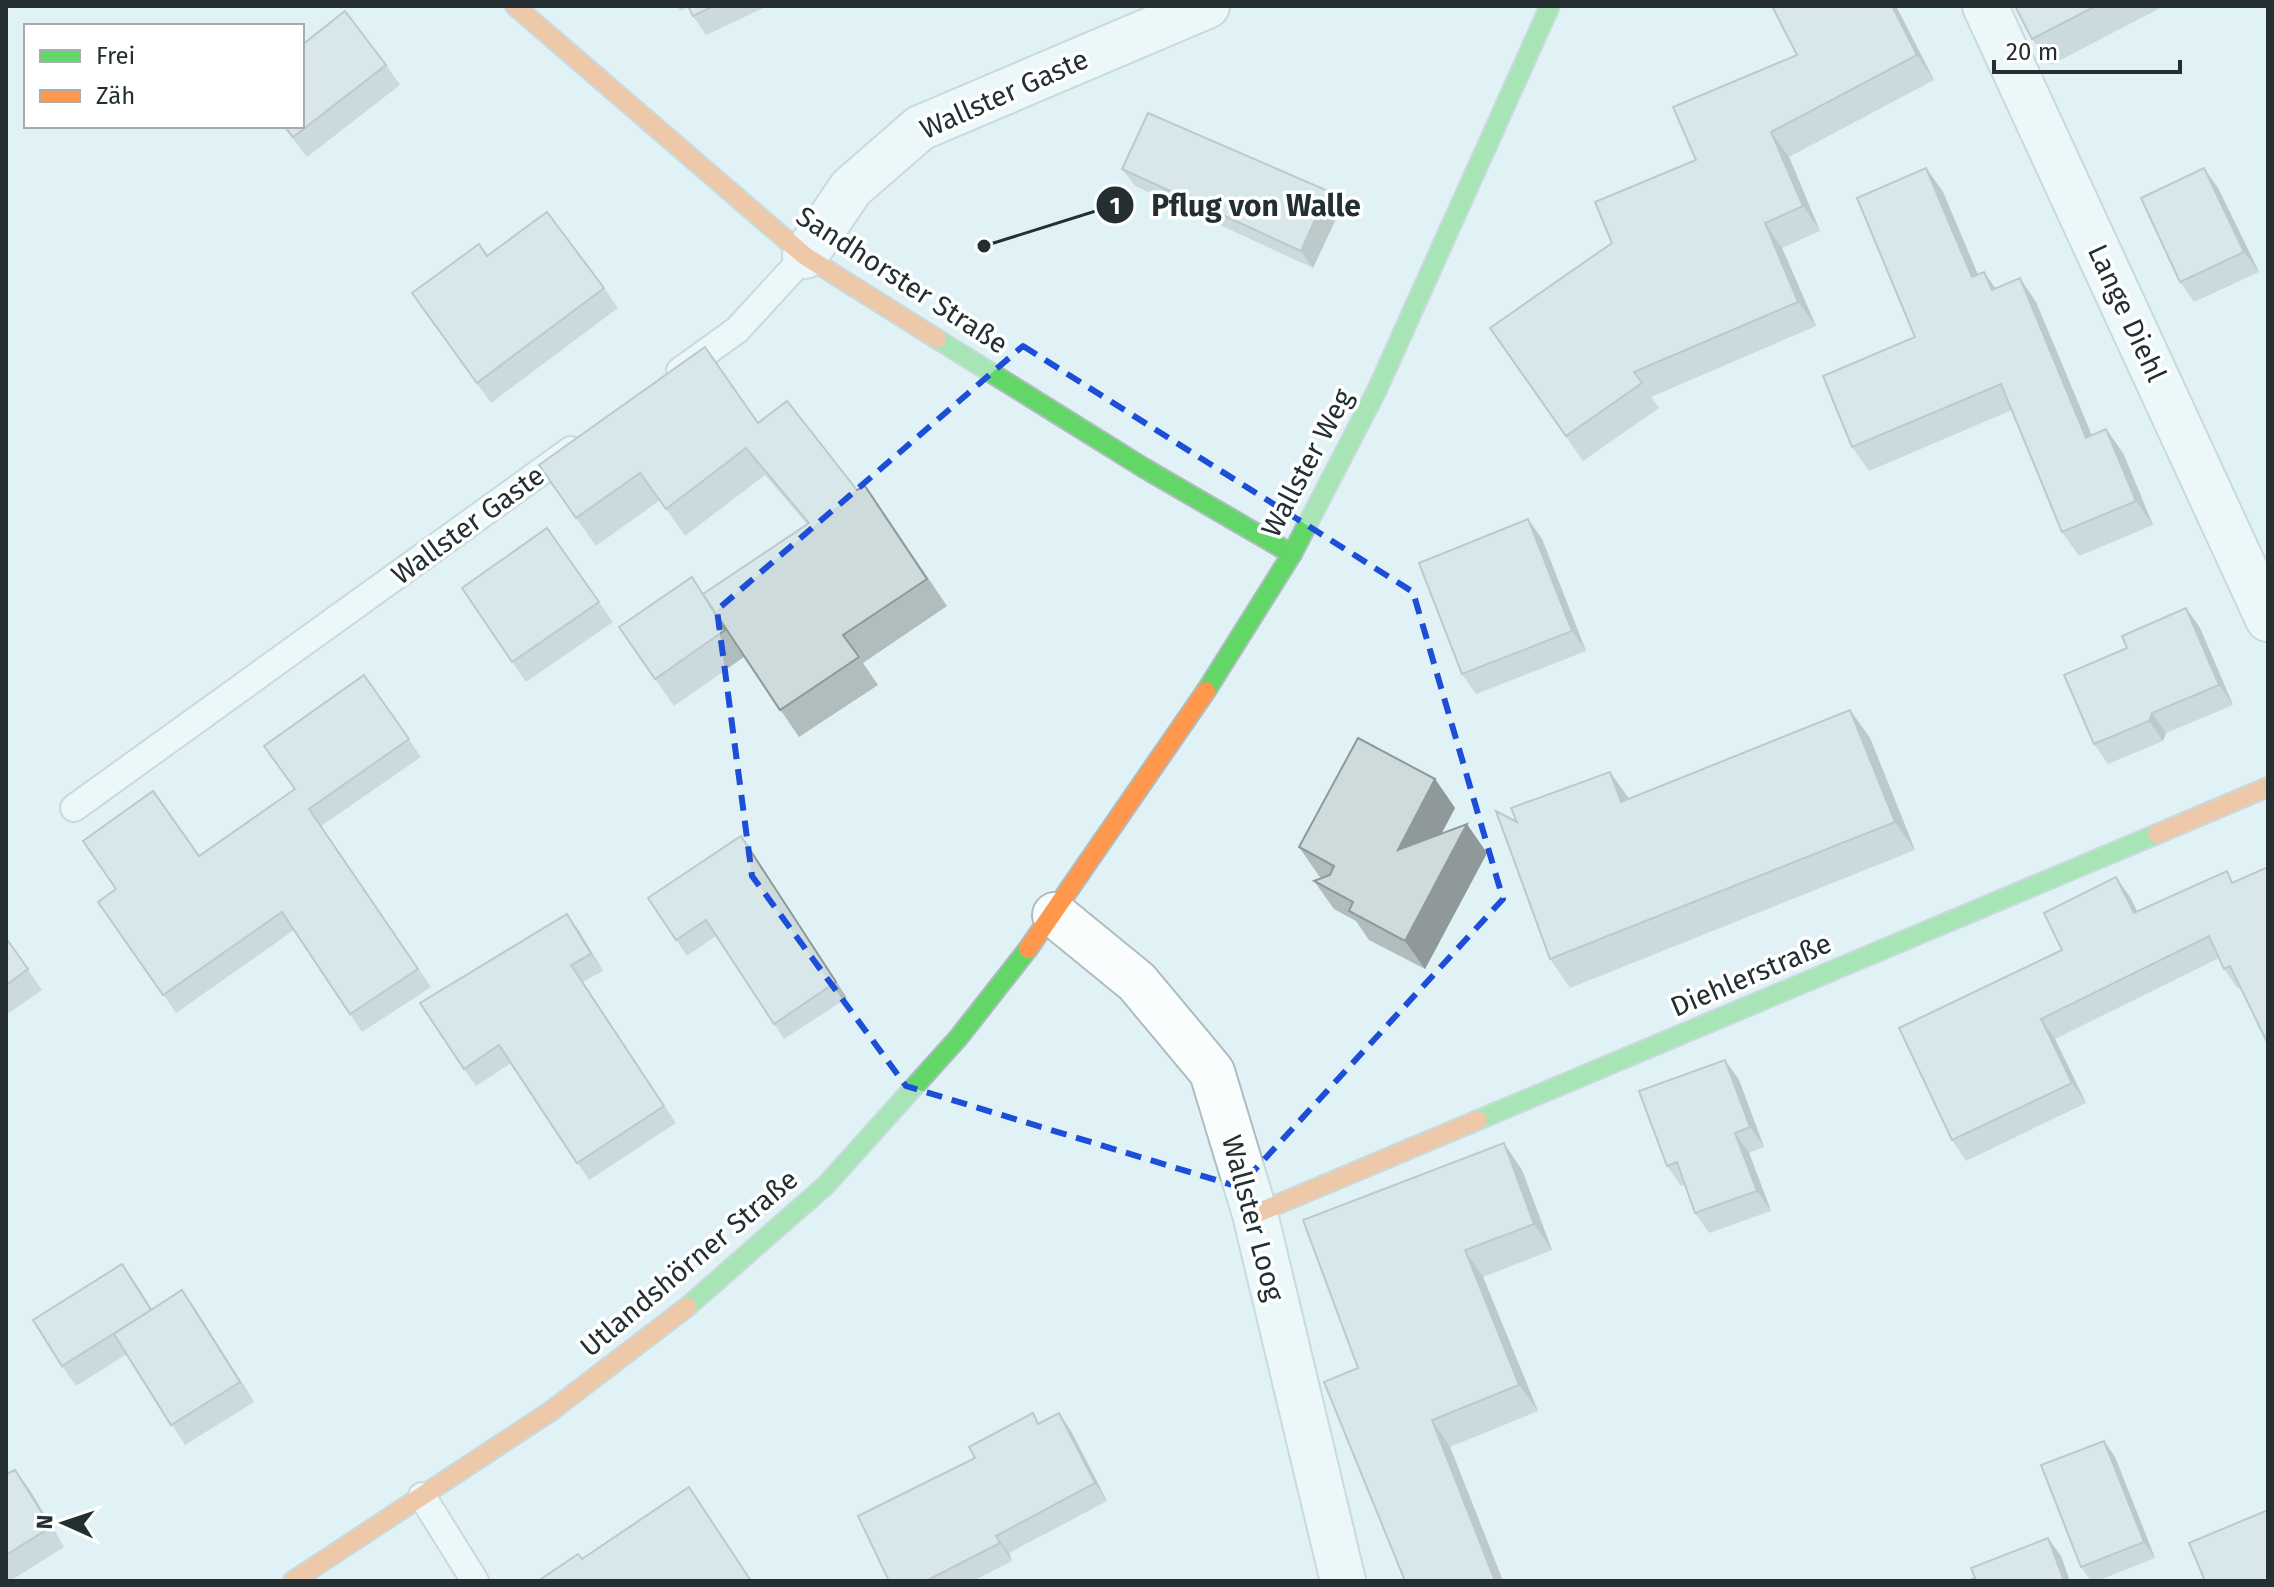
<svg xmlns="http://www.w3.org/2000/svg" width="2274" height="1587" font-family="'Fira Sans',sans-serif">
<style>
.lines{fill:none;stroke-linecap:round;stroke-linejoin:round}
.lane-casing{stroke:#aebcbf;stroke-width:30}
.street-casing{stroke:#aebcbf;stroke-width:48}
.fast-casing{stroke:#aebcbf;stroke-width:22}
.slow-casing{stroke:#aebcbf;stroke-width:22}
.lane{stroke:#fafdfe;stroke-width:26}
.street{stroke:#fafdfe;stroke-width:44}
.fast{stroke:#63d668;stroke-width:18}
.slow{stroke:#ff974d;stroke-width:18}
.wall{fill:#b1bcbd}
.shaded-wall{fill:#90999a}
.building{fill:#cedbdc;stroke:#90999a;stroke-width:2}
.marked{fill:none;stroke:#1d4ed8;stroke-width:6;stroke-dasharray:16 10;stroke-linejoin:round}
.labels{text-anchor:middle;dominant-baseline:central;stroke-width:7;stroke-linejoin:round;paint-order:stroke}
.street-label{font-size:28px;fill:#232f31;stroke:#fff}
.leader{fill:none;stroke:#232f31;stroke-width:3}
.callout-dot{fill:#232f31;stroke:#fff;stroke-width:3}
.mark-label{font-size:24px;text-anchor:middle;font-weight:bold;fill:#fff}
.callout-label{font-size:30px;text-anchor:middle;font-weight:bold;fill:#232f31;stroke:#fff;stroke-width:7;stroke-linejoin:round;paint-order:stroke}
</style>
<rect width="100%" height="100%" fill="#e0f2f5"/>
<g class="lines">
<defs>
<g id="lane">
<path d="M 680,371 L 737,330 L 805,256"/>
<path d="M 74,808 L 571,450"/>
<path d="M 422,1496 L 475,1581"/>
</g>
<g id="street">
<path d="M 1985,6 L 2268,619"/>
<path d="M 805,256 L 851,188 L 920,128 L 1207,6"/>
<path d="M 1055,915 L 1137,982 L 1212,1072 L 1255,1214 L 1343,1581"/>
</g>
<g id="fast">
<path d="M 937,339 L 1144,468 L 1292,554"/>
<path d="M 1206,691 L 1292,554 L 1377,390 L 1550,6"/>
<path d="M 1478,1120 L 2157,834"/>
<path d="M 687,1307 L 826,1185 L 959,1037 L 1028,949"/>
</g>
<g id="slow">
<path d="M 515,6 L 805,256 L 937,339"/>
<path d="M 2157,834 L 2268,787"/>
<path d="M 1028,949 L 1206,691"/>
<path d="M 1255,1214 L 1478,1120"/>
<path d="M 293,1581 L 551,1411 L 687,1307"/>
</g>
</defs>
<use href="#lane" class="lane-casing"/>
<use href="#street" class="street-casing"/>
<use href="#fast" class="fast-casing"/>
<use href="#slow" class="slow-casing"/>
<use href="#lane" class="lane"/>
<use href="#street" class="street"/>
<use href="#fast" class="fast"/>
<use href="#slow" class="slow"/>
</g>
<g class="wall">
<path d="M 677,6 L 768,6 L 706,35 L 693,16 L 688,7 L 680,11 Z"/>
<path d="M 1772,6 L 1896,6 L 1934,80 L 1789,157 L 1820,231 L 1782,248 L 1816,326 L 1651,397 L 1659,408 L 1583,461 L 1490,328 L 1612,243 L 1696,160 L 1797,55 Z"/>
<path d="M 2015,6 L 2164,6 L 2051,65 L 2032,39 Z"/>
<path d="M 386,65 L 400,85 L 307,157 L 283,126 L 302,126 Z"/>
<path d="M 1926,168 L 1943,192 L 1978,275 L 1996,288 L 2036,302 L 2092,436 L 2106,429 L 2123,453 L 2153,525 L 2079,556 L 2062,532 L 2012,410 L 1869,471 L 1852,447 L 1915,337 Z"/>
<path d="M 1122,169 L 1328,191 L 1341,208 L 1313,268 L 1135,186 Z"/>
<path d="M 2218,188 L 2259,272 L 2194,302 L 2180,282 Z"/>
<path d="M 487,255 L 604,288 L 618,308 L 491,403 L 412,293 Z"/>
<path d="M 758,423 L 857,490 L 884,513 L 947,606 L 863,663 L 878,685 L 799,737 L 744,657 L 674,706 L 619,627 L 703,594 L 807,524 L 765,475 L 685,536 L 660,500 L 596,546 L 539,465 Z"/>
<path d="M 547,528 L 613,622 L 526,682 L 462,588 Z"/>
<path d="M 1542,539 L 1586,651 L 1476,694 L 1462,674 Z"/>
<path d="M 2186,608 L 2200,628 L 2233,705 L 2166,733 L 2163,741 L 2108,764 L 2094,744 L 2127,648 Z"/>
<path d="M 364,675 L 421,757 L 321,826 L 431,987 L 362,1032 L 294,930 L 176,1013 L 98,902 L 116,889 L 199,856 L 295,789 Z"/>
<path d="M 1850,710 L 1870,738 L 1915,850 L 1570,988 L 1550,959 L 1517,822 L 1629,799 Z"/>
<path d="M 1435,779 L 1455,808 L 1441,834 L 1487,853 L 1425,969 L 1369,940 L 1356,921 L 1334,909 L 1314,881 L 1322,878 L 1319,876 L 1299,847 Z"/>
<path d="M 752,852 L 847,998 L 784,1039 L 716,936 L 687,956 L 648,898 Z"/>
<path d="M 2227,871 L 2240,988 L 2238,989 L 2224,969 L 2219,958 L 2055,1039 L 2086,1103 L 1966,1161 L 1952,1140 L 2062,950 L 2130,897 L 2137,911 Z"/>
<path d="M 567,914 L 579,931 L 603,971 L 583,982 L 676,1123 L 589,1180 L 511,1063 L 476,1086 L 464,1069 Z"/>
<path d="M 6,938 L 42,990 L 6,1015 Z"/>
<path d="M 1725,1060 L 1739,1080 L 1764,1147 L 1749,1153 L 1771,1211 L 1709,1233 L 1695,1213 L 1685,1184 L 1681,1186 L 1667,1166 Z"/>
<path d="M 1522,1170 L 1552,1250 L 1483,1277 L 1538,1411 L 1450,1447 L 1503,1581 L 1405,1581 L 1358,1368 Z"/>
<path d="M 122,1264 L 152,1309 L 196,1310 L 254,1402 L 185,1445 L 127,1354 L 76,1386 L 62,1366 Z"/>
<path d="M 1040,1423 L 1071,1431 L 1107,1501 L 1009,1553 L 1012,1561 L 973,1581 L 889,1581 L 975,1458 Z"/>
<path d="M 2115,1457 L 2155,1558 L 2097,1581 L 2091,1581 L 2081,1567 Z"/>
<path d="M 6,1473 L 29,1489 L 64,1547 L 10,1581 L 6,1581 Z"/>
</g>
<g class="shaded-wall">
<path d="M 1892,6 L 1896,6 L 1934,80 L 1917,55 Z"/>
<path d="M 1771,132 L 1789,157 L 1820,231 L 1803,206 Z"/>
<path d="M 1926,168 L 1943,192 L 1989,301 L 1972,277 Z"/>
<path d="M 2204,168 L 2218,188 L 2259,272 L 2244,252 Z"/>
<path d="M 1328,191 L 1341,208 L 1313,268 L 1301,251 Z"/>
<path d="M 1765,223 L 1782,248 L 1816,326 L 1798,302 Z"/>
<path d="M 1984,272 L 2001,296 L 1992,290 Z"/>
<path d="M 2020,278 L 2036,302 L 2103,462 L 2086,438 Z"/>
<path d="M 2106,429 L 2123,453 L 2153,525 L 2136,501 Z"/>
<path d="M 1528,519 L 1542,539 L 1586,651 L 1572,631 Z"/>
<path d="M 2186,608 L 2200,628 L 2233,705 L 2219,685 Z"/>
<path d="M 1850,710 L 1870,738 L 1915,850 L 1895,822 Z"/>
<path d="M 2152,713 L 2166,733 L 2163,741 L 2149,721 Z"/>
<path d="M 1610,772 L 1630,800 L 1621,802 Z"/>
<path d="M 1435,779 L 1455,808 L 1418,878 L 1398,850 Z"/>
<path d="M 1467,824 L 1487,853 L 1425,969 L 1405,941 Z"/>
<path d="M 2116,877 L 2130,897 L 2148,933 L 2134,913 Z"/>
<path d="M 567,914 L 579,931 L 603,971 L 591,954 Z"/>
<path d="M 2041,1019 L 2055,1039 L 2086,1103 L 2072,1083 Z"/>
<path d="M 1725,1060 L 1739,1080 L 1764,1147 L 1750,1127 Z"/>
<path d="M 1735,1133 L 1749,1153 L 1771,1211 L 1757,1191 Z"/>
<path d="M 1504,1143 L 1522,1170 L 1552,1250 L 1534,1224 Z"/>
<path d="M 1465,1250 L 1483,1277 L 1538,1411 L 1519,1385 Z"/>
<path d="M 122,1264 L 136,1284 L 165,1330 L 151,1310 Z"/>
<path d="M 182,1290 L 196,1310 L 254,1402 L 240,1382 Z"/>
<path d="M 1059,1413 L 1071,1431 L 1107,1501 L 1095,1483 Z"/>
<path d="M 1432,1420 L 1450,1447 L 1503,1581 L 1495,1581 Z"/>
<path d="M 2104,1441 L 2115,1457 L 2155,1558 L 2144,1542 Z"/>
<path d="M 15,1470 L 29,1489 L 64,1547 L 51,1527 Z"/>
<path d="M 996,1536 L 1009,1553 L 1012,1561 L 1000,1543 Z"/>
<path d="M 2048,1538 L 2061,1556 L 2070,1581 L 2064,1581 Z"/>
</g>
<g class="building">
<path d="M 688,6 L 714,6 L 693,16 Z"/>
<path d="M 1772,6 L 1892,6 L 1917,55 L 1771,132 L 1803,206 L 1765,223 L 1798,302 L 1634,372 L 1642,383 L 1566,436 L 1490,328 L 1612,243 L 1595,202 L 1696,160 L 1673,107 L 1797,55 Z"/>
<path d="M 2015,6 L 2096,6 L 2032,39 Z"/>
<path d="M 345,11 L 386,65 L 293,137 L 284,126 L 302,126 L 302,45 Z"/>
<path d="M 1148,113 L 1328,191 L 1301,251 L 1122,169 Z"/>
<path d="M 1926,168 L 1972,277 L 1984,272 L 1992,290 L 2020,278 L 2086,438 L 2106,429 L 2136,501 L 2062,532 L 2001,384 L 1852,447 L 1823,376 L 1915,337 L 1857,198 Z"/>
<path d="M 2204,168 L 2244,252 L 2180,282 L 2141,198 Z"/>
<path d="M 547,212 L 604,288 L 477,383 L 412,293 L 479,244 L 487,256 Z"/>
<path d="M 705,347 L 758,423 L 787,401 L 857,490 L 865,486 L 927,579 L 843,635 L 859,657 L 780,710 L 703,594 L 809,523 L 746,448 L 666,509 L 640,473 L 576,518 L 539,465 Z"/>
<path d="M 1528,519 L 1572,631 L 1462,674 L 1419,563 Z"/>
<path d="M 547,528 L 599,602 L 512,662 L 462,588 Z"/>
<path d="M 692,577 L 725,630 L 655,679 L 619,627 Z"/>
<path d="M 2186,608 L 2219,685 L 2152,713 L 2149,721 L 2094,744 L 2064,675 L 2127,648 L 2122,636 Z"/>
<path d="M 364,675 L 409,739 L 309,809 L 418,969 L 350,1014 L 282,912 L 163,995 L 98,902 L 116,889 L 83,841 L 153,791 L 199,856 L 295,789 L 264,746 Z"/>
<path d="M 1850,710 L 1895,822 L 1550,959 L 1496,811 L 1517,822 L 1511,808 L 1610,772 L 1621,802 Z"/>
<path d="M 1358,738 L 1435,779 L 1398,850 L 1467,824 L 1405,941 L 1349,911 L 1353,902 L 1314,881 L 1330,875 L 1334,866 L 1299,847 Z"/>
<path d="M 741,836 L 836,982 L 774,1024 L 706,920 L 676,940 L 648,898 Z"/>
<path d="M 2268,867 L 2268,1044 L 2230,966 L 2224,969 L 2209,936 L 2041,1019 L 2072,1083 L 1952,1140 L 1899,1028 L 2062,950 L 2044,913 L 2116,877 L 2134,913 L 2227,871 L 2232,883 Z"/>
<path d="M 567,914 L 591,954 L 571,965 L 664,1106 L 577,1163 L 499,1045 L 464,1069 L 420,1003 Z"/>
<path d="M 6,938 L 28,969 L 6,985 Z"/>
<path d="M 1725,1060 L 1750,1127 L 1735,1133 L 1757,1191 L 1695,1213 L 1677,1162 L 1667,1166 L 1639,1091 Z"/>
<path d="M 1504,1143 L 1534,1224 L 1465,1250 L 1519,1385 L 1432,1420 L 1495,1581 L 1405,1581 L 1324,1382 L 1358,1368 L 1303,1220 Z"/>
<path d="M 122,1264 L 151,1310 L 62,1366 L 33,1320 Z"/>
<path d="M 182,1290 L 240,1382 L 171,1425 L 114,1334 Z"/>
<path d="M 1033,1413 L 1038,1424 L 1059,1413 L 1095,1483 L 996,1536 L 1000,1543 L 926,1581 L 889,1581 L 858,1516 L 975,1458 L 969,1447 Z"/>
<path d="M 2104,1441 L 2144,1542 L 2081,1567 L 2041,1465 Z"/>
<path d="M 15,1470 L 51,1527 L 6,1555 L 6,1474 Z"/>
<path d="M 689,1487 L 751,1581 L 538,1581 L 578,1554 L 582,1559 Z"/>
<path d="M 2268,1510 L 2268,1581 L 2205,1581 L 2189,1543 Z"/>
<path d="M 2048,1538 L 2064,1581 L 1968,1581 L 1975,1578 L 1971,1568 Z"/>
</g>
<path d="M0 0H2274V1587H0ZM 1023,346 L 1413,592 L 1503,899 L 1239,1187 L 906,1086 L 752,876 L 717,610 Z" fill="#e0f2f5" fill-opacity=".55" fill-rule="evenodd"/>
<path class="marked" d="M 1023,346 L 1413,592 L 1503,899 L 1239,1187 L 906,1086 L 752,876 L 717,610 Z"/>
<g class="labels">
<g class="street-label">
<text transform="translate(1004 94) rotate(-24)">Wallster Gaste</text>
<text transform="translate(902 280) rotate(33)">Sandhorster Straße</text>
<text transform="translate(2127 313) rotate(65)">Lange Diehl</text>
<text transform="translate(1307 463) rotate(-62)">Wallster Weg</text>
<text transform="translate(468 525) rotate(-36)">Wallster Gaste</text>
<text transform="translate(1751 975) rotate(-23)">Diehlerstraße</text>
<text transform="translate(1253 1218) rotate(75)">Wallster Loog</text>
<text transform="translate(689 1263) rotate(-40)">Utlandshörner Straße</text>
</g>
</g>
<path class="leader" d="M984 246L1115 205"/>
<g class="callout-dot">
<circle cx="984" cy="246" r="8"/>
<circle cx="1115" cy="205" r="20"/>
</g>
<g class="mark-label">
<text x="1115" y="214">1</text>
</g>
<g class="callout-label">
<text x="1256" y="216">Pflug von Walle</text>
</g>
<rect width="2274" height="1587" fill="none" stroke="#232f31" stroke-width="16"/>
<rect x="24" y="24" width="280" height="104" fill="#ffffff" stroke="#a7acad" stroke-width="2"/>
<rect x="40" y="50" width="40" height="12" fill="#63d668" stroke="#a7acad" stroke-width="2"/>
<text x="96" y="64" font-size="24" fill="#232f31">Frei</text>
<rect x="40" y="90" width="40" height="12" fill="#ff974d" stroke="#a7acad" stroke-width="2"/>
<text x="96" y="104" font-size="24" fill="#232f31">Zäh</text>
<g transform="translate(64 1523) rotate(273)" stroke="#ffffff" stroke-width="6" paint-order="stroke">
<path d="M0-6L14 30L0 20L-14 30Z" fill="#232f31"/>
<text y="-12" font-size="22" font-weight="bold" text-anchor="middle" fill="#232f31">N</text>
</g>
<path d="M1994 60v12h186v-12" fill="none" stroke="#232f31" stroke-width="4"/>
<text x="2006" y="60" font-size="24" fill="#232f31" stroke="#ffffff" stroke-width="6" paint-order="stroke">20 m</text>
</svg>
